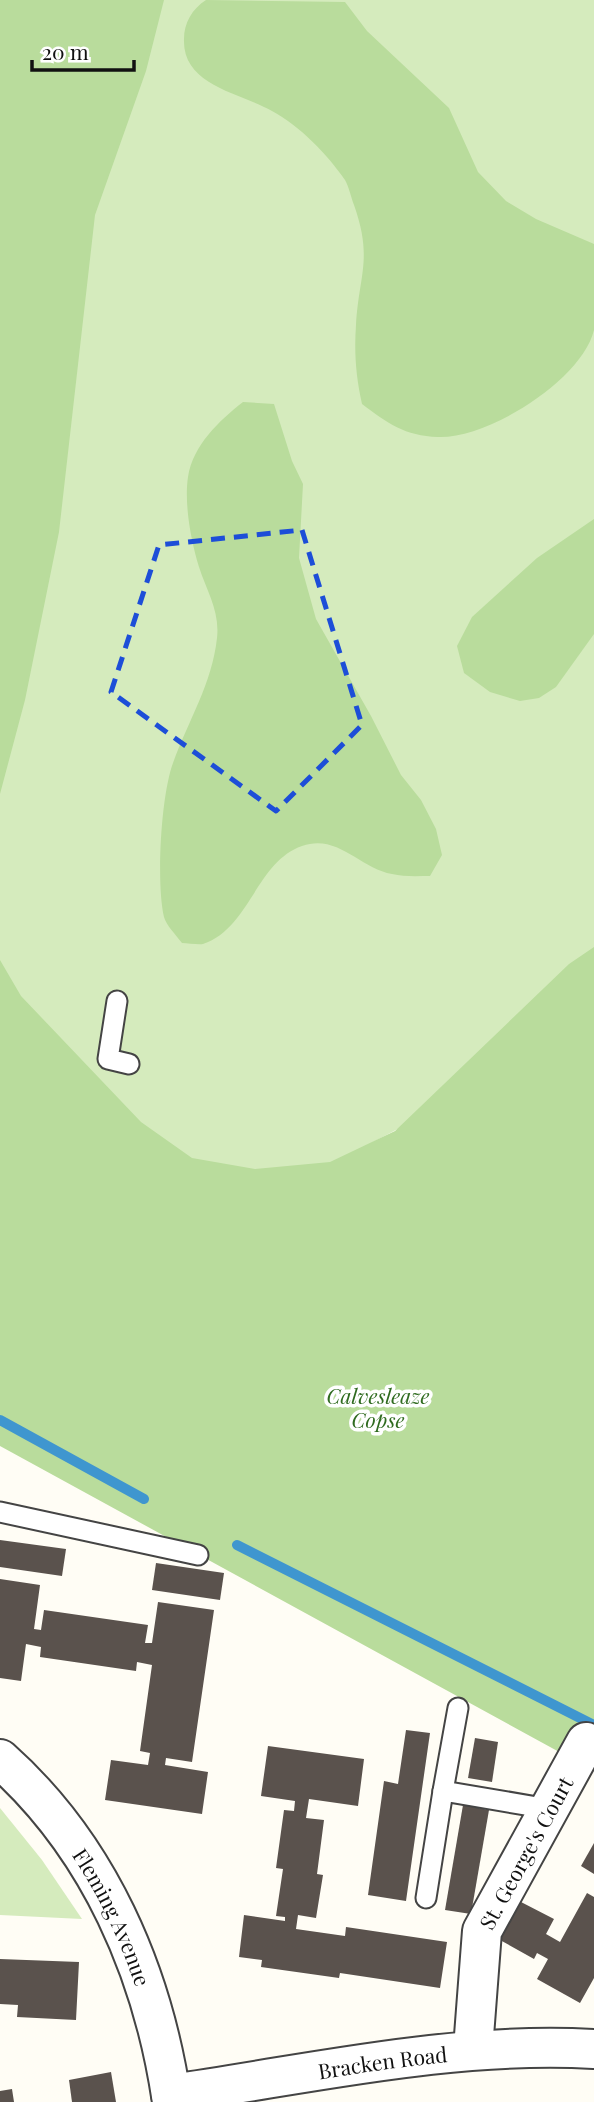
<svg xmlns="http://www.w3.org/2000/svg" width="594" height="2102" font-family="'Playfair Display',serif">
<style>
.green{fill:#d5ebbd}
.forest{fill:#b9dc9c}
.lines{fill:none;stroke-linecap:round;stroke-linejoin:round}
.stream{stroke:#3f96cf;stroke-width:10}
.building{fill:#5a524d}
.lane-casing{stroke:#444;stroke-width:23}
.street-casing{stroke:#444;stroke-width:42}
.lane{stroke:#fff;stroke-width:19}
.street{stroke:#fff;stroke-width:38}
.marked{fill:none;stroke:#1d4ed8;stroke-width:5;stroke-dasharray:14 9;stroke-linejoin:round}
.labels{text-anchor:middle;dominant-baseline:central;stroke-width:7;stroke-linejoin:round;paint-order:stroke}
.park-label{font-size:21px;font-style:italic;fill:#2f6b1f;stroke:#fff}
.street-label{font-size:21px;fill:#111;stroke:#fff}
</style>
<rect width="100%" height="100%" fill="#fffdf5"/>
<g class="green">
<path d="M 0,0 L 594,0 L 594,1024 L 246,1210 L 0,1061 Z"/>
<path d="M 0,1808 L 42,1860 L 82,1919 L 0,1915 Z"/>
</g>
<g class="forest">
<path d="M 0,0 L 164,0 L 146,71 L 95,215 L 59,532 L 25,700 L 0,794 Z"/>
<path d="M 206,0 L 345,2 L 367,31 L 449,108 L 478,172 L 506,201 L 536,219 L 594,244 C 594,268 594,307 594,330 C 582,380 488,439 438,437 C 405,436 387,423 362,404 C 356,377 354,353 356,325 C 359,274 373,259 354,205 C 351,197 349,187 345,180 C 327,154 300,126 272,111 C 241,93 182,86 184,39 C 184,23 192,9 206,0 Z"/>
<path d="M 243,402 L 274,404 L 292,461 L 303,484 L 299,558 L 316,619 L 371,716 L 401,775 L 421,800 L 436,829 L 442,855 L 430,876 C 418,876 404,877 392,874 C 360,868 337,833 302,846 C 256,862 250,928 203,944 C 198,945 188,943 182,943 C 176,935 166,925 164,917 C 156,883 161,795 173,763 C 188,721 212,684 217,638 C 220,611 207,592 199,567 C 191,541 184,504 188,477 C 193,445 219,421 243,402 Z"/>
<path d="M 594,519 L 594,634 L 556,687 L 539,698 L 520,701 L 490,692 L 464,673 L 457,646 L 472,617 L 537,558 Z"/>
<path d="M 594,947 L 594,1771 L 0,1446 L 0,960 L 21,996 L 141,1122 L 192,1158 L 255,1169 L 330,1162 L 395,1131 L 569,964 Z"/>
</g>
<g class="lines">
<g class="stream">
<path d="M 0,1420 L 144,1499"/>
<path d="M 237,1545 L 594,1725"/>
</g>
</g>
<g class="building">
<path d="M 0,1540 L 66,1549 L 62,1576 L 0,1567 Z"/>
<path d="M 156,1563 L 224,1573 L 220,1600 L 152,1590 Z"/>
<path d="M 0,1579 L 40,1585 L 34,1629 L 41,1630 L 44,1610 L 148,1625 L 145,1643 L 152,1643 L 158,1602 L 214,1610 L 192,1762 L 166,1758 L 165,1765 L 208,1772 L 202,1814 L 105,1800 L 111,1760 L 148,1765 L 150,1753 L 140,1751 L 152,1665 L 137,1662 L 136,1671 L 40,1657 L 41,1647 L 26,1644 L 21,1681 L 0,1678 Z"/>
<path d="M 406,1730 L 430,1733 L 406,1901 L 368,1895 L 384,1781 L 398,1784 Z"/>
<path d="M 475,1738 L 498,1742 L 492,1782 L 468,1778 Z"/>
<path d="M 268,1746 L 364,1759 L 358,1806 L 309,1799 L 306,1818 L 324,1820 L 317,1874 L 323,1875 L 316,1918 L 298,1915 L 296,1929 L 345,1936 L 346,1927 L 447,1942 L 440,1988 L 340,1973 L 339,1978 L 261,1967 L 262,1960 L 239,1957 L 244,1915 L 285,1921 L 285,1917 L 276,1916 L 283,1869 L 276,1868 L 284,1810 L 294,1811 L 295,1801 L 261,1796 Z"/>
<path d="M 463,1805 L 489,1810 L 471,1914 L 445,1910 Z"/>
<path d="M 594,1843 L 594,1874 L 581,1866 Z"/>
<path d="M 587,1893 L 594,1897 L 594,1978 L 580,2003 L 537,1979 L 548,1959 L 537,1953 L 534,1959 L 500,1940 L 521,1902 L 554,1919 L 546,1934 L 560,1942 Z"/>
<path d="M 0,1959 L 79,1962 L 76,2020 L 17,2017 L 18,2005 L 0,2004 Z"/>
<path d="M 111,2072 L 116,2102 L 72,2102 L 69,2080 Z"/>
<path d="M 12,2089 L 14,2102 L 0,2102 L 0,2091 Z"/>
</g>
<g class="lines">
<defs>
<g id="lane">
<path d="M 117,1001 L 108,1059 L 129,1064"/>
<path d="M 0,1512 L 198,1555"/>
<path d="M 443,1791 L 458,1708"/>
<path d="M 426,1898 L 443,1791 L 549,1809"/>
</g>
<g id="street">
<path id="s1" d="M 0,1759 C 99,1847 153,1972 172,2102"/>
<path id="s2" d="M 473,2049 L 482,1931 L 586,1742"/>
<path id="s3" d="M 171,2094 C 310,2074 452,2041 594,2049"/>
</g>
</defs>
<use href="#lane" class="lane-casing"/>
<use href="#street" class="street-casing"/>
<use href="#lane" class="lane"/>
<use href="#street" class="street"/>
</g>
<path class="marked" d="M 302,530 L 362,725 L 276,811 L 111,692 L 159,545 Z"/>
<g class="labels">
<g class="park-label">
<text x="378" y="1395">Calvesleaze<tspan x="378" dy="24">Copse</tspan></text>
</g>
<g class="street-label">
<text stroke="none"><textPath href="#s2" startOffset="208">St. George's Court</textPath></text>
<text stroke="none"><textPath href="#s1" startOffset="196">Fleming Avenue</textPath></text>
<text stroke="none"><textPath href="#s3" startOffset="214">Bracken Road</textPath></text>
</g>
</g>
<path d="M32 60v10h102v-10" fill="none" stroke="#111111" stroke-width="3.5"/>
<text x="42" y="60" font-size="21" fill="#111111" stroke="#ffffff" stroke-width="5" paint-order="stroke">20 m</text>
</svg>
